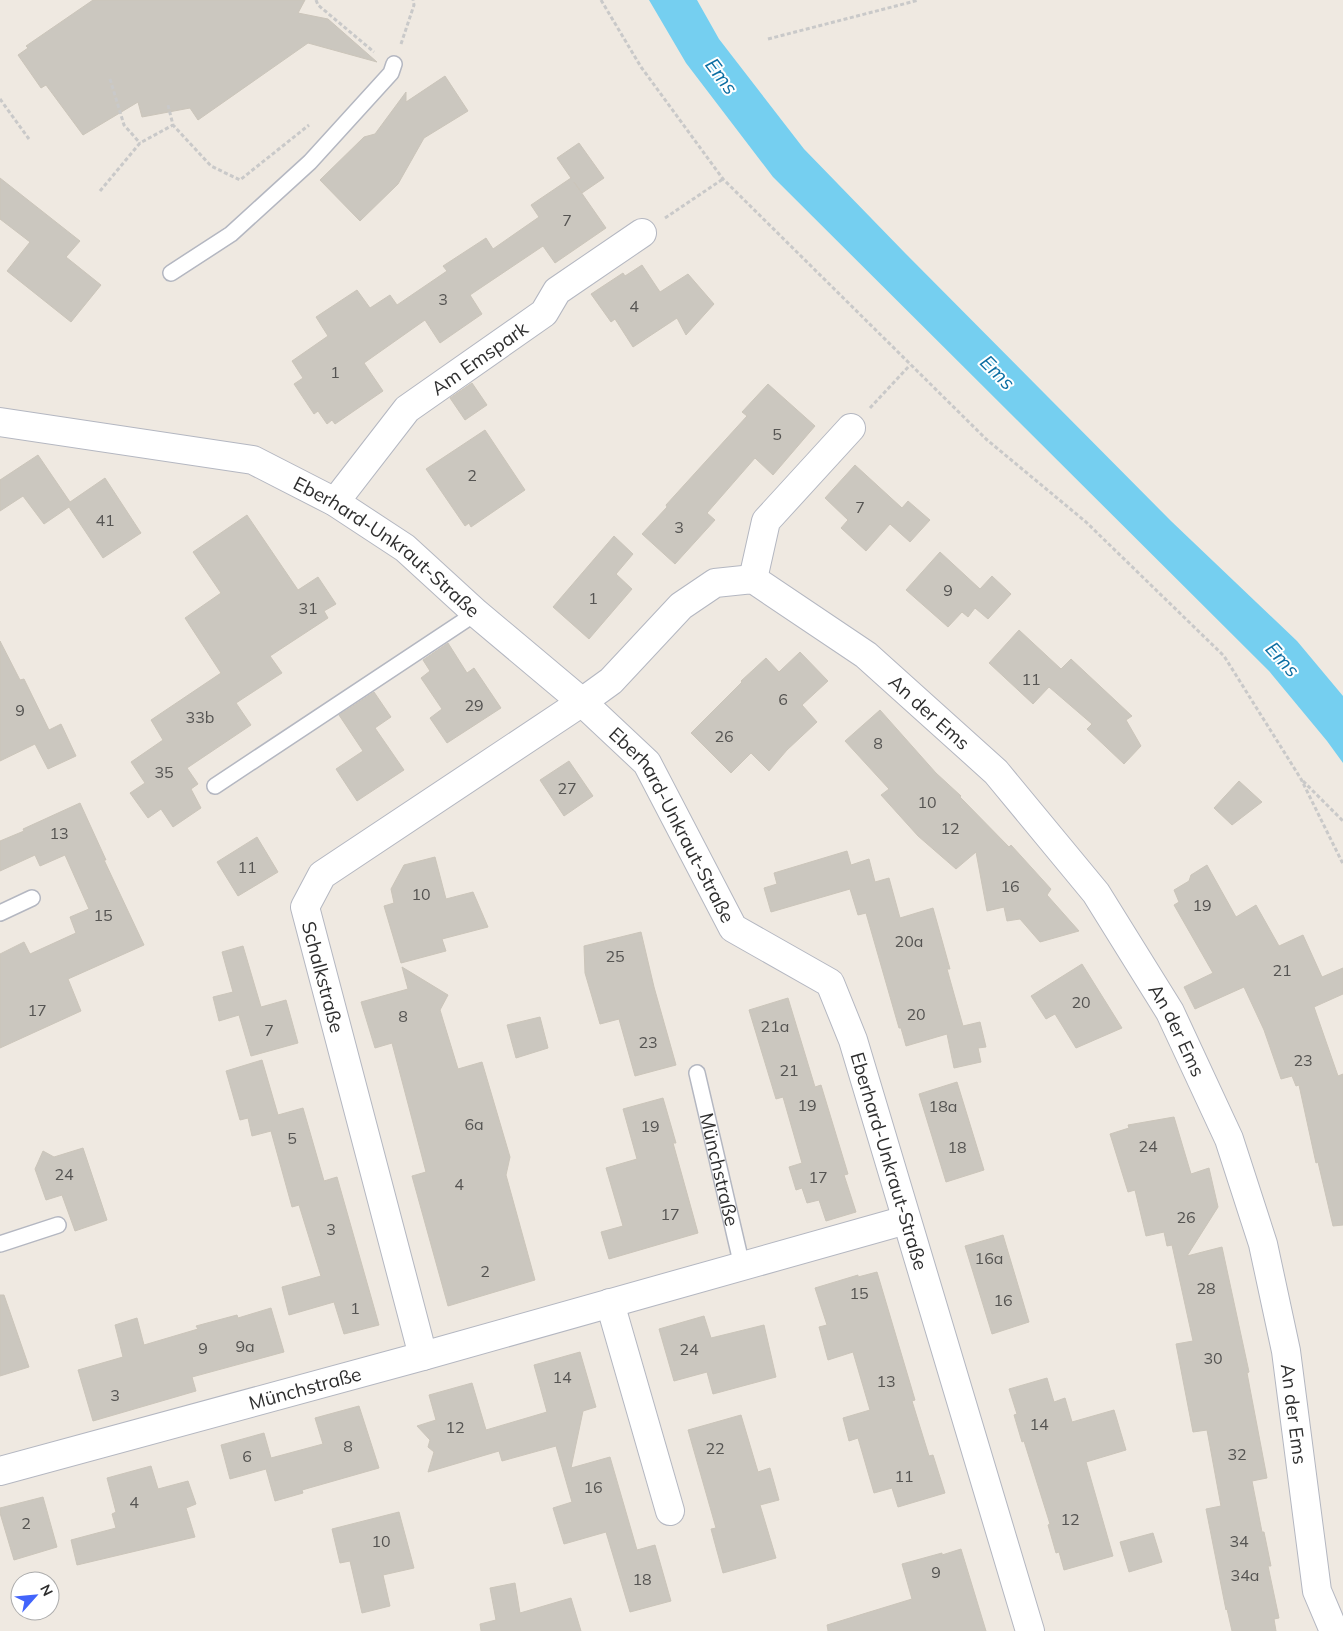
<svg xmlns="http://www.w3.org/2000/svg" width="1343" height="1631" font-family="Mulish,sans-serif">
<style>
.water{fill:#75cff0}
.building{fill:#cbc7bf;stroke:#cbc5ba}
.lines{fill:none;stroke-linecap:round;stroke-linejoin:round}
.lane-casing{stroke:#b4b7c1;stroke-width:18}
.street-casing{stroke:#b4b7c1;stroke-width:30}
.path{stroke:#c9c9c9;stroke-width:3;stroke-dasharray:4 2.5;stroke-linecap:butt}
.lane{stroke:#fff;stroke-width:15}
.street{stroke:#fff;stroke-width:28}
.labels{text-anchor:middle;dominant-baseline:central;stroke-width:4;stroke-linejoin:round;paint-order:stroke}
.number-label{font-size:16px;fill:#555452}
.street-label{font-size:19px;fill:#2e2e2e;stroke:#fff}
.water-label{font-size:20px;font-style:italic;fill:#0d6fa3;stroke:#fff}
</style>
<rect width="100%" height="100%" fill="#efe9e1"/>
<path class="water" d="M 649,0 L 697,0 L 719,39 L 804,149 L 905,253 L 1171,521 L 1297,641 L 1343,696 L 1343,763 L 1327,741 L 1269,671 L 773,177 L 686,63 Z"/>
<g class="building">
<path d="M 93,0 L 305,0 L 298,13 L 328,19 L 377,62 L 308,43 L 198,120 L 190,108 L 142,117 L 138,102 L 83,135 L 46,85 L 41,88 L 18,55 L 28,48 L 26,46 Z"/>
<path d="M 445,76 L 468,111 L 424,138 L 398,184 L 360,221 L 320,180 L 364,137 L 375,134 L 406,92 L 406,102 Z"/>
<path d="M 579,143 L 604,178 L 582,193 L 574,182 L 606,228 L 555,263 L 543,246 L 470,295 L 482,314 L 440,343 L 425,320 L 364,363 L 383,391 L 335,424 L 332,420 L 327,424 L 318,411 L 314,414 L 294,384 L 303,378 L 292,361 L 328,336 L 316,317 L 357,290 L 370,308 L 390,295 L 397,305 L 447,271 L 443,266 L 486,238 L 493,249 L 539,217 L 531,205 L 571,178 L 557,158 Z"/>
<path d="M 0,178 L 80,241 L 66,257 L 101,285 L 71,322 L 7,271 L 30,242 L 0,219 Z"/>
<path d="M 642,265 L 660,292 L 688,274 L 714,304 L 686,335 L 677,318 L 633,347 L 615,319 L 611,322 L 591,294 L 623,273 L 625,276 Z"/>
<path d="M 472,383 L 487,405 L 465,420 L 450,398 Z"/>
<path d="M 768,384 L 815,426 L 773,475 L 755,458 L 707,513 L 715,520 L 675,564 L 642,534 L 667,507 L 666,505 L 747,416 L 742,412 Z"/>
<path d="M 485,430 L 525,490 L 471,527 L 469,523 L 465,526 L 426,469 Z"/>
<path d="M 38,455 L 70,502 L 105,478 L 141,533 L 103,558 L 69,507 L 44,524 L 23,496 L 0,511 L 0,480 Z"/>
<path d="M 855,465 L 902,508 L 908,501 L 930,520 L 910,542 L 890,524 L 866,551 L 841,528 L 848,520 L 825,498 Z"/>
<path d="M 247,515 L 298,590 L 318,577 L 336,604 L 324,611 L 328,618 L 270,656 L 282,673 L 236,703 L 251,725 L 187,768 L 198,784 L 191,789 L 201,808 L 173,827 L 161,809 L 148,818 L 130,793 L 145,783 L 131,762 L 163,740 L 151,720 L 221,673 L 185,618 L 221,593 L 193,552 Z"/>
<path d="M 614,536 L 633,554 L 616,574 L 632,589 L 589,639 L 553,607 Z"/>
<path d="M 940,552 L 980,589 L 992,576 L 1011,594 L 988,619 L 975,608 L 968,617 L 962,612 L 948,627 L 906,590 Z"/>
<path d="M 1019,630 L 1061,669 L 1071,659 L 1132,716 L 1126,720 L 1141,746 L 1124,764 L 1087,729 L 1092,724 L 1049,687 L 1033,704 L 989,663 Z"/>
<path d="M 0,641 L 20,680 L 24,679 L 49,730 L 61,724 L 76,756 L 48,769 L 35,744 L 0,761 Z"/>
<path d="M 448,643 L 467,673 L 474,668 L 501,708 L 447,743 L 430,718 L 442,709 L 421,678 L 430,671 L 423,660 Z"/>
<path d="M 800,652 L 828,681 L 802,705 L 817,722 L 787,750 L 769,771 L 751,753 L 731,773 L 691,733 L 742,682 L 741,681 L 766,658 L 779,672 Z"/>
<path d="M 374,692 L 391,717 L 375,728 L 404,770 L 357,801 L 336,769 L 363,751 L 339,715 Z"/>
<path d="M 880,710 L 936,773 L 961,796 L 960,797 L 1009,847 L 1011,845 L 1051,889 L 1047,895 L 1079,931 L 1040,942 L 1020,919 L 1007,921 L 1004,907 L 987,911 L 976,852 L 956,869 L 918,836 L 881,795 L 889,789 L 845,741 Z"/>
<path d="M 569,761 L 593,796 L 564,816 L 540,780 Z"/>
<path d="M 1239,781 L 1262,802 L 1232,825 L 1214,808 Z"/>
<path d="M 80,803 L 106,860 L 104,860 L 144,945 L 68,979 L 81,1011 L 0,1048 L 0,954 L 24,942 L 30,954 L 76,933 L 70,917 L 89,909 L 65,855 L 40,866 L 35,855 L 0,871 L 0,841 L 24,831 L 23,829 Z"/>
<path d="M 257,837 L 278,872 L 238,896 L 217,862 Z"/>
<path d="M 847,851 L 851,865 L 869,859 L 875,882 L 889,878 L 900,918 L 933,908 L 950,969 L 947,969 L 963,1026 L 980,1022 L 986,1047 L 978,1048 L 981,1062 L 954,1068 L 947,1034 L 906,1046 L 901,1028 L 899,1028 L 866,913 L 858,915 L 850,889 L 771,912 L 764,888 L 777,884 L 774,873 Z"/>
<path d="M 435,857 L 446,899 L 473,892 L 488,927 L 442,939 L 446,951 L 401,963 L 384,906 L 394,903 L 391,889 L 404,865 Z"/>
<path d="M 1207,865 L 1236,917 L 1256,905 L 1279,946 L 1303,935 L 1322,977 L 1343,968 L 1343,994 L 1314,1007 L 1338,1076 L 1343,1074 L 1343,1225 L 1333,1226 L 1318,1162 L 1316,1163 L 1299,1085 L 1296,1086 L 1292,1076 L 1281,1079 L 1264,1030 L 1244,987 L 1195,1009 L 1184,987 L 1213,973 L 1174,905 L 1179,902 L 1174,890 L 1189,881 L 1191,875 Z"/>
<path d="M 641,932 L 654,987 L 676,1065 L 635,1076 L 619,1019 L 600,1024 L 585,973 L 584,946 Z"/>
<path d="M 243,946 L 261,1007 L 286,1000 L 298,1043 L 251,1056 L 239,1015 L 219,1021 L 213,997 L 233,992 L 222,952 Z"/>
<path d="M 1082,964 L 1122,1028 L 1076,1048 L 1055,1014 L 1046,1019 L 1031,996 Z"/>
<path d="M 402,967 L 448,995 L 440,1010 L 458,1069 L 482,1062 L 510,1157 L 506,1175 L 535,1280 L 448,1306 L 412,1176 L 426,1172 L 392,1043 L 375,1048 L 361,1002 L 408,989 Z"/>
<path d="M 788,998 L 815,1087 L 821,1085 L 848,1174 L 844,1175 L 856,1212 L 826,1221 L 819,1200 L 807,1203 L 802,1188 L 796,1190 L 789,1167 L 802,1163 L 783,1097 L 776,1099 L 749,1010 Z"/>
<path d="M 540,1017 L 548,1048 L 516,1058 L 507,1025 Z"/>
<path d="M 262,1060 L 278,1115 L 303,1108 L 324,1181 L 337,1177 L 379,1325 L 344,1334 L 334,1302 L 289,1315 L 282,1287 L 321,1276 L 299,1205 L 292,1207 L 271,1131 L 252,1136 L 248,1118 L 240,1120 L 226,1071 Z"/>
<path d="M 957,1082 L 984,1170 L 946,1182 L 919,1094 Z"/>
<path d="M 663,1098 L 676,1143 L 673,1143 L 698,1233 L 609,1259 L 601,1232 L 623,1226 L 606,1168 L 637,1159 L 623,1109 Z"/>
<path d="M 1174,1117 L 1191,1174 L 1209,1168 L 1218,1207 L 1187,1256 L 1222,1247 L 1249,1372 L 1247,1373 L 1267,1478 L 1252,1481 L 1262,1532 L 1264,1532 L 1271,1566 L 1268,1566 L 1279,1618 L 1274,1619 L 1276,1631 L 1232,1631 L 1227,1609 L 1226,1610 L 1206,1509 L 1221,1506 L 1207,1430 L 1193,1432 L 1176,1344 L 1193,1341 L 1172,1245 L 1167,1246 L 1164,1232 L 1146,1236 L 1135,1190 L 1128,1192 L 1110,1134 L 1129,1128 L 1128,1125 Z"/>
<path d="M 83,1148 L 107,1220 L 75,1231 L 62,1195 L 46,1200 L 35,1169 L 43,1151 L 54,1157 Z"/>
<path d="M 1003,1235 L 1029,1322 L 992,1334 L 965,1246 Z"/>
<path d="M 877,1272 L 915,1400 L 912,1401 L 929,1456 L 933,1455 L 945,1493 L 898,1507 L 892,1488 L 874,1493 L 858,1438 L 849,1441 L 843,1418 L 870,1410 L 853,1352 L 828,1360 L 819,1327 L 827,1325 L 815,1288 L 858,1275 L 858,1277 Z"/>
<path d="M 0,1295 L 4,1295 L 29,1367 L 0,1376 Z"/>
<path d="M 271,1308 L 284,1352 L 192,1377 L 196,1391 L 93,1421 L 78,1370 L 123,1357 L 115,1325 L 137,1318 L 144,1345 L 198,1329 L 196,1326 L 237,1315 L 238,1318 Z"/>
<path d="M 704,1316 L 711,1338 L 764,1325 L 776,1377 L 713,1394 L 707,1372 L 674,1381 L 659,1329 Z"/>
<path d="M 580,1352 L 596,1407 L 583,1411 L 571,1468 L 610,1457 L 637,1550 L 655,1545 L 671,1601 L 630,1612 L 606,1532 L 564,1544 L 553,1508 L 572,1502 L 556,1446 L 502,1461 L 499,1451 L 428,1472 L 434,1452 L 428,1447 L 430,1440 L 417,1426 L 436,1420 L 429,1395 L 472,1383 L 486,1430 L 547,1412 L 534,1365 Z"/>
<path d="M 1047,1378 L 1054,1402 L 1065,1398 L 1072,1422 L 1114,1410 L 1126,1450 L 1086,1462 L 1113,1556 L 1064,1570 L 1059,1552 L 1056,1553 L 1048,1525 L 1050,1524 L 1024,1441 L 1022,1442 L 1014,1415 L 1017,1414 L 1009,1389 Z"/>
<path d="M 359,1406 L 379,1468 L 302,1490 L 303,1493 L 275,1501 L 266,1469 L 230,1479 L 221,1445 L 264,1433 L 271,1458 L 323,1444 L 315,1418 Z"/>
<path d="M 741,1415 L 758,1472 L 770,1468 L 779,1500 L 760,1505 L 776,1558 L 723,1573 L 711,1529 L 716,1528 L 688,1430 Z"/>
<path d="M 151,1466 L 158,1489 L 188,1481 L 196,1504 L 186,1508 L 195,1537 L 77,1565 L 71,1540 L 116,1528 L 112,1514 L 116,1512 L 107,1478 Z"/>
<path d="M 43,1497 L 57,1547 L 14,1560 L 0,1513 L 0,1508 Z"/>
<path d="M 399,1512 L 414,1568 L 383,1575 L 390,1606 L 362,1613 L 350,1561 L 340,1563 L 332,1529 Z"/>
<path d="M 1153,1533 L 1162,1562 L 1129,1572 L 1120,1542 Z"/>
<path d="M 961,1549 L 986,1631 L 828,1631 L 827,1625 L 912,1599 L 902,1564 L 942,1553 L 942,1555 Z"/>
<path d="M 515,1583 L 520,1613 L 571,1598 L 581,1631 L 481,1631 L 480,1624 L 496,1620 L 490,1588 Z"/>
</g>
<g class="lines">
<defs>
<g id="lane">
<path d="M 171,273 L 231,234 L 310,162 L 391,73 L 394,64"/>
<path d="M 215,786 L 476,613"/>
<path d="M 0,913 L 32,898"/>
<path id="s1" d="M 697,1073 L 742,1266"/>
<path d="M 0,1244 L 58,1225"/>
</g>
<g id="street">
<path id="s2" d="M 0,422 L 253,460 L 335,502 L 405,548 L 476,613 L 582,702 L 647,763 L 733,928 L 830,983 L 853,1040 L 1030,1631"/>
<path id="s3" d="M 335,502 L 407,409 L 544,313 L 557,291 L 642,233"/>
<path d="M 753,579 L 766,521 L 851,428"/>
<path d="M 610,1303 L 670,1511"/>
<path id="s4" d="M 423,1356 L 305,907 L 322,875 L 582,702 L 611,681 L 681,606 L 715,583 L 753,579 L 866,655 L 996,772 L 1096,893 L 1170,1012 L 1229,1139 L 1263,1244 L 1286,1351 L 1317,1591 L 1334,1631"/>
<path id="s5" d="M 0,1471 L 423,1356 L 906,1220"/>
</g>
</defs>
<use href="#lane" class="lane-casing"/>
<use href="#street" class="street-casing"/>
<g class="path">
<path d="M 316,0 L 318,5 L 374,52"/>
<path d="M 601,0 L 641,67 L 723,179 L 986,439 L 1086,522 L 1224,656 L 1301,779 L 1343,864"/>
<path d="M 768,39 L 919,0"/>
<path d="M 401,44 L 414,5 L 413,0"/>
<path d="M 110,79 L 124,125 L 140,143"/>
<path d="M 0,99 L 29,139"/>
<path d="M 168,105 L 173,125 L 211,166 L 240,180 L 309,125"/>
<path d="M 100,191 L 140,143 L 173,125"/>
<path d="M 665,218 L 723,179"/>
<path d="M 870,408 L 910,365"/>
<path d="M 1303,781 L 1343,821"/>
</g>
<use href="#lane" class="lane"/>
<use href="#street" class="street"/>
</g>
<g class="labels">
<g class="number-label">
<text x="567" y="220">7</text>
<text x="443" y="299">3</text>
<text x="634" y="306">4</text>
<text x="335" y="372">1</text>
<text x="777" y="434">5</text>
<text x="472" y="475">2</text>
<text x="860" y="507">7</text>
<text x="105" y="520">41</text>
<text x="679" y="527">3</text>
<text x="948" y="590">9</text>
<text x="593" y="598">1</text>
<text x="308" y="608">31</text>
<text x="1031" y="679">11</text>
<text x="783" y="699">6</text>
<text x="474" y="705">29</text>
<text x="20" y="710">9</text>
<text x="200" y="717">33b</text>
<text x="724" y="736">26</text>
<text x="878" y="743">8</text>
<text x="164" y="772">35</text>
<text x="567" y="788">27</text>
<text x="927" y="802">10</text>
<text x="950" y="828">12</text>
<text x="59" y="833">13</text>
<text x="247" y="867">11</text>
<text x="1010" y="886">16</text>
<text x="421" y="894">10</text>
<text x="1202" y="905">19</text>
<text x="103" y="915">15</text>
<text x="909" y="941">20a</text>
<text x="615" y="956">25</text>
<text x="1282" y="970">21</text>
<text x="1081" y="1002">20</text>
<text x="37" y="1010">17</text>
<text x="916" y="1014">20</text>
<text x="403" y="1016">8</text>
<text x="775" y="1026">21a</text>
<text x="269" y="1030">7</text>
<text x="648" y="1042">23</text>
<text x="1303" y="1060">23</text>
<text x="789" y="1070">21</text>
<text x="807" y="1105">19</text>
<text x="943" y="1106">18a</text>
<text x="474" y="1124">6a</text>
<text x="650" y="1126">19</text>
<text x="292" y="1138">5</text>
<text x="1148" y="1146">24</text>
<text x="957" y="1147">18</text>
<text x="64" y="1174">24</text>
<text x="818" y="1177">17</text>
<text x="459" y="1184">4</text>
<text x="670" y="1214">17</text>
<text x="1186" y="1217">26</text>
<text x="331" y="1229">3</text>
<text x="989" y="1258">16a</text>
<text x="485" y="1271">2</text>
<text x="1206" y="1288">28</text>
<text x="859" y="1293">15</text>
<text x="1003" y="1300">16</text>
<text x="355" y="1308">1</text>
<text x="245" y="1346">9a</text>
<text x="203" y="1348">9</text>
<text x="689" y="1349">24</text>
<text x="1213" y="1358">30</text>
<text x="562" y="1377">14</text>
<text x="886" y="1381">13</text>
<text x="115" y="1395">3</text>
<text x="1039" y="1424">14</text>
<text x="455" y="1427">12</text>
<text x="348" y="1446">8</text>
<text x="715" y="1448">22</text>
<text x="1237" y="1454">32</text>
<text x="247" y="1456">6</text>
<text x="904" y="1476">11</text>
<text x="593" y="1487">16</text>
<text x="134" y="1502">4</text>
<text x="1070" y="1519">12</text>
<text x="26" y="1523">2</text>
<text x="381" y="1541">10</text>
<text x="1239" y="1541">34</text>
<text x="936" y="1572">9</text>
<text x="1245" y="1575">34a</text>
<text x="642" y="1579">18</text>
</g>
<g class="street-label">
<text stroke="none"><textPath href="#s3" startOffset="206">Am Emspark</textPath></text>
<text stroke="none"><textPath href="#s2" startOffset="416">Eberhard-Unkraut-Straße</textPath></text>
<text stroke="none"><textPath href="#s4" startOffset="1252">An der Ems</textPath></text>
<text stroke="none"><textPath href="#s2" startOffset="821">Eberhard-Unkraut-Straße</textPath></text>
<text transform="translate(323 977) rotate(75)">Schalkstraße</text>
<text stroke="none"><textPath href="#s4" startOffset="1658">An der Ems</textPath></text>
<text stroke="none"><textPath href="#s2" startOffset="1241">Eberhard-Unkraut-Straße</textPath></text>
<text stroke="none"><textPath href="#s1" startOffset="99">Münchstraße</textPath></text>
<text stroke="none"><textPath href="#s5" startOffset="316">Münchstraße</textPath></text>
<text stroke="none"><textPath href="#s4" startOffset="2062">An der Ems</textPath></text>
</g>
<g class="water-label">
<text transform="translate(722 76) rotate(53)">Ems</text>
<text transform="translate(998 372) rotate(45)">Ems</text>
<text transform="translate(1283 659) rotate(48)">Ems</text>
</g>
</g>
<g transform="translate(35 1596) rotate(63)"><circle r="24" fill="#ffffff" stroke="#ababab"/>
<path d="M0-4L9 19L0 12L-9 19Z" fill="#4264fb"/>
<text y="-8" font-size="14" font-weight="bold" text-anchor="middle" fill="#2e2e2e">N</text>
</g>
</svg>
